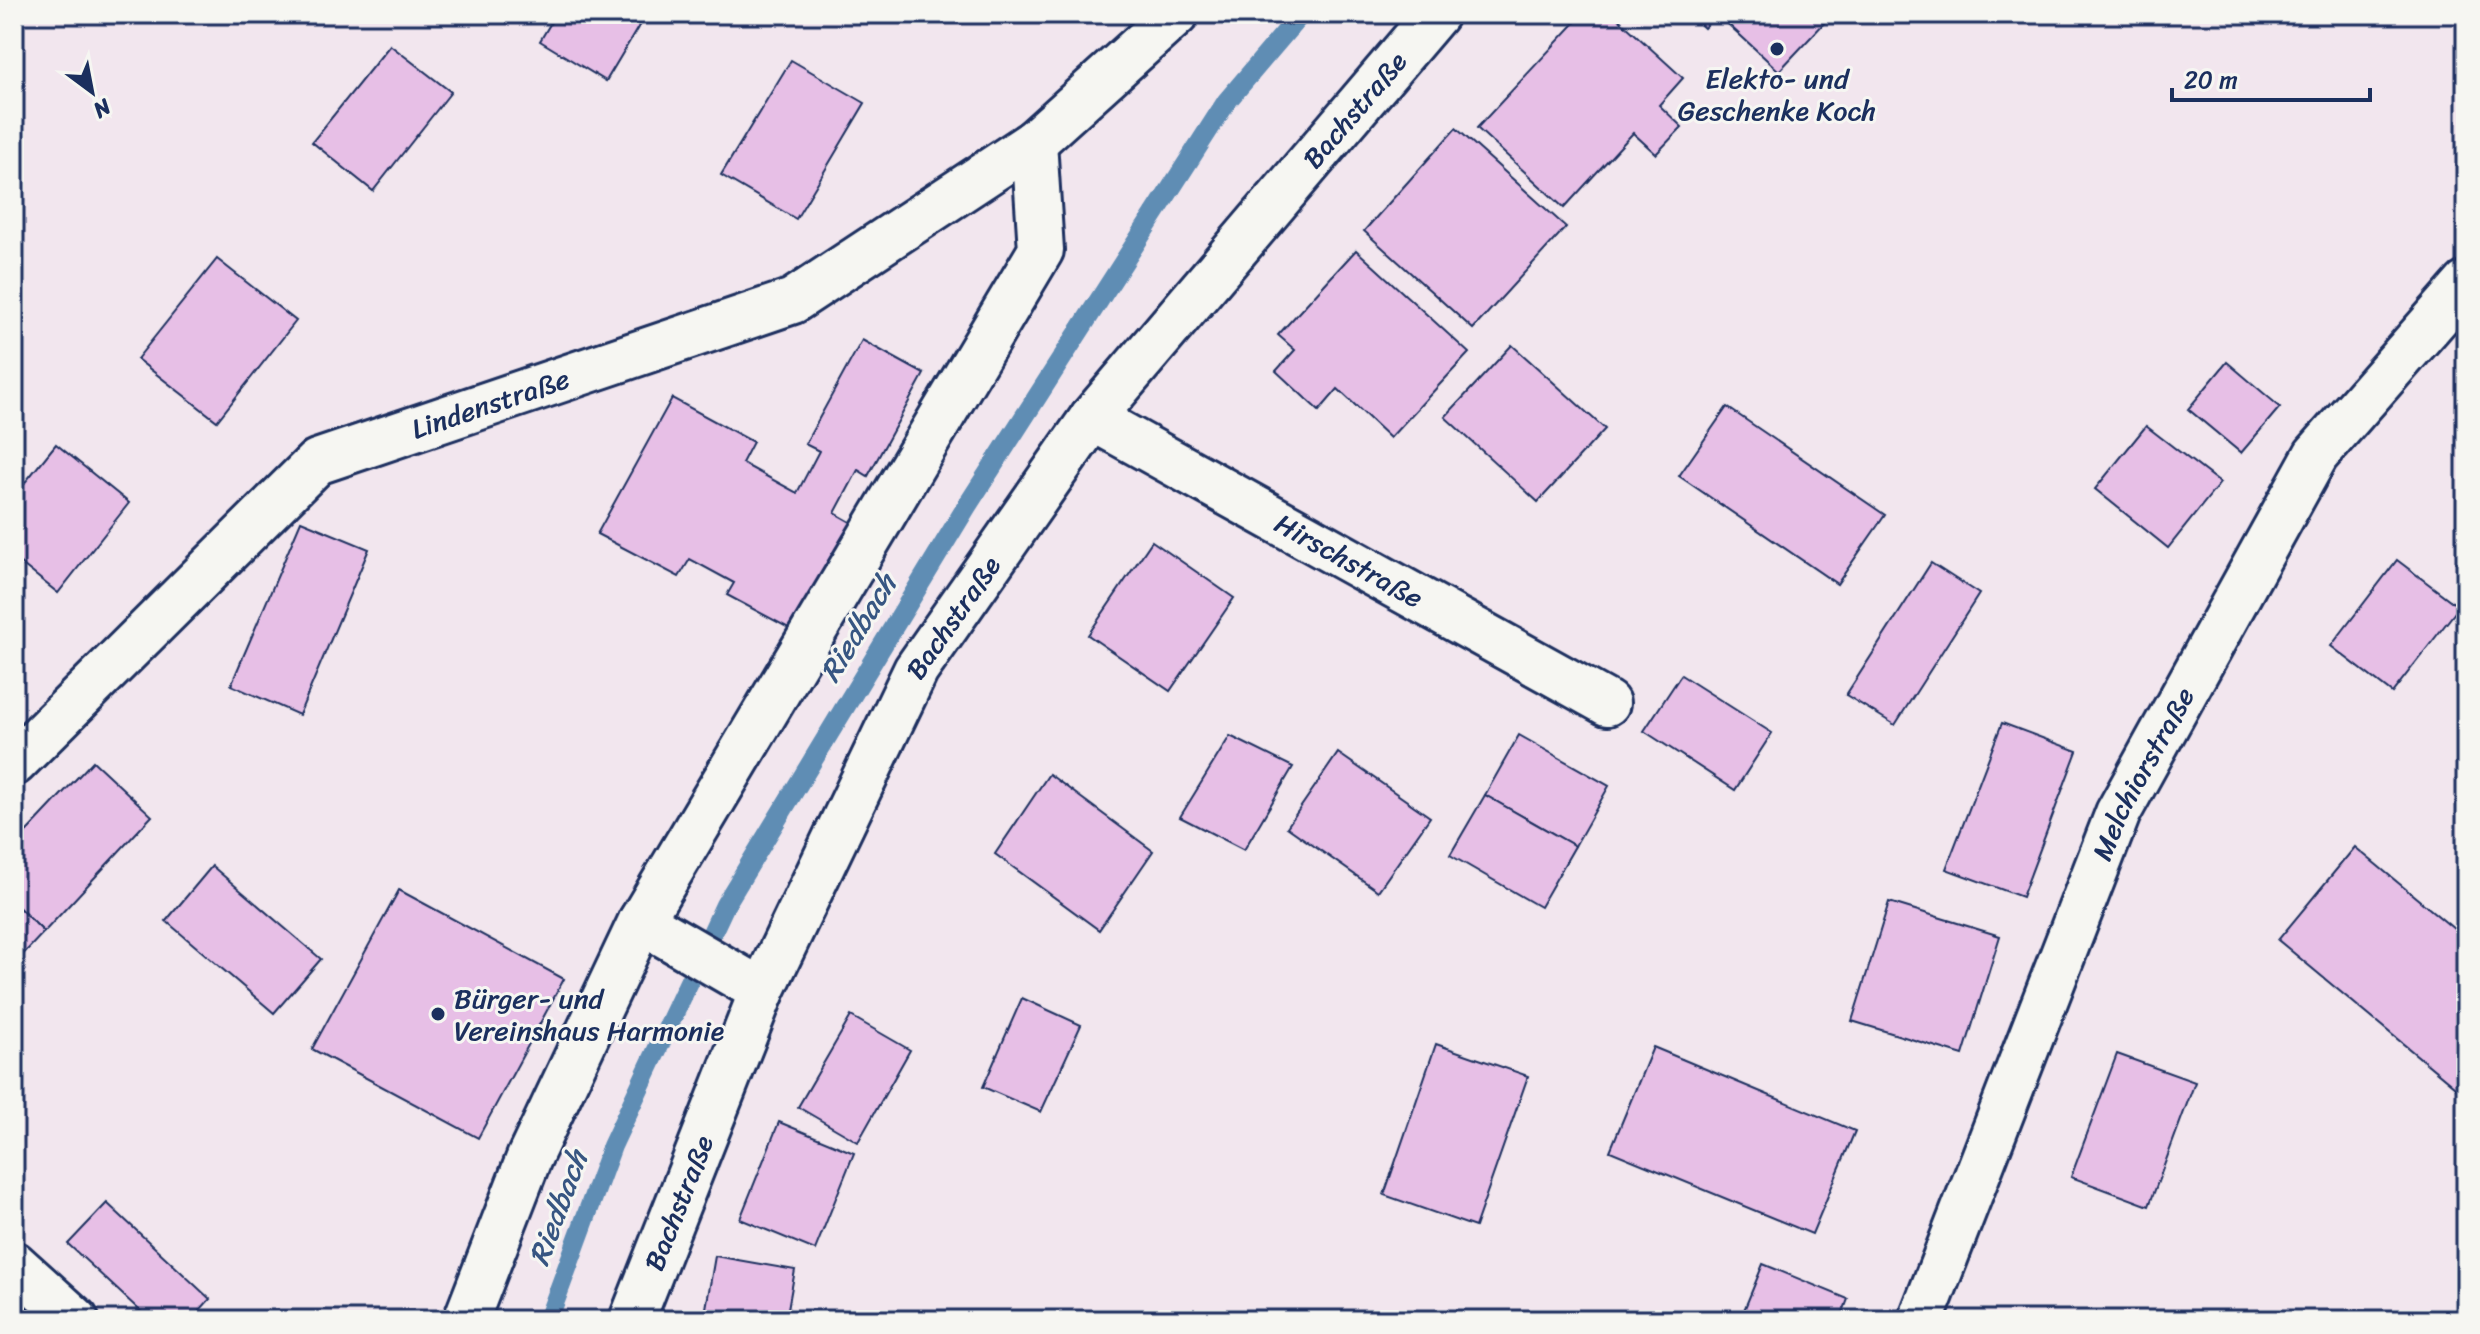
<svg xmlns="http://www.w3.org/2000/svg" width="2480" height="1334" font-family="Sriracha,sans-serif">
<style>
.lines{fill:none;stroke-linecap:round;stroke-linejoin:round}
.stream{stroke:#5f8db4;stroke-width:20}
.building{fill:#e7bfe6;stroke:#1b2f5e;stroke-width:2}
.minor-casing{stroke:#1b2f5e;stroke-width:50}
.tertiary-casing{stroke:#1b2f5e;stroke-width:50}
.minor{stroke:#f6f6f2;stroke-width:44}
.tertiary{stroke:#f6f6f2;stroke-width:44}
.poi-dot{fill:#1b2f5e;stroke:#f6f6f2;stroke-width:3}
.labels{text-anchor:middle;dominant-baseline:central;stroke-width:6;stroke-linejoin:round;paint-order:stroke}
.poi-label{font-size:28px;fill:#1b2f5e;stroke:#f6f6f2}
.street-label{font-size:28px;fill:#1b2f5e;stroke:#f6f6f2}
.water-label{font-size:30px;font-style:italic;fill:#375682;stroke:#f6f6f2}
</style>
<rect width="100%" height="100%" fill="#f2e6ee"/>
<filter id="ink" filterUnits="userSpaceOnUse"><feTurbulence type="fractalNoise" baseFrequency=".0125" numOctaves="2"/><feDisplacementMap in="SourceGraphic" scale="16" xChannelSelector="R" yChannelSelector="G"/><feConvolveMatrix kernelMatrix="1 2 1 2 8 2 1 2 1" color-interpolation-filters="sRGB"/></filter>
<g filter="url(#ink)">
<g class="lines">
<path class="stream" d="M 548,1320 L 612,1146 L 725,905 L 967,506 L 1227,101 L 1301,14"/>
</g>
<g class="building">
<path d="M 556,14 L 646,14 L 606,81 L 540,41 Z"/>
<path d="M 1583,14 L 1613,14 L 1683,78 L 1659,105 L 1682,127 L 1656,154 L 1633,133 L 1564,208 L 1477,128 Z"/>
<path d="M 1689,14 L 1821,14 L 1827,20 L 1779,71 L 1717,14 L 1704,28 Z"/>
<path d="M 390,45 L 451,92 L 373,191 L 312,142 Z"/>
<path d="M 791,60 L 865,103 L 796,219 L 721,175 Z"/>
<path d="M 1456,128 L 1566,227 L 1473,329 L 1364,231 Z"/>
<path d="M 1356,250 L 1469,353 L 1390,438 L 1338,389 L 1319,411 L 1276,371 L 1295,350 L 1278,335 Z"/>
<path d="M 217,259 L 296,321 L 217,421 L 137,359 Z"/>
<path d="M 862,340 L 924,374 L 868,476 L 858,470 L 835,513 L 854,524 L 796,632 L 727,595 L 734,583 L 690,559 L 679,577 L 597,534 L 672,398 L 753,442 L 742,463 L 797,493 L 819,451 L 805,444 Z"/>
<path d="M 1512,345 L 1605,429 L 1538,502 L 1445,417 Z"/>
<path d="M 2227,362 L 2280,407 L 2241,453 L 2188,409 Z"/>
<path d="M 1727,407 L 1885,515 L 1837,584 L 1679,476 Z"/>
<path d="M 2146,426 L 2220,483 L 2168,548 L 2095,489 Z"/>
<path d="M 56,444 L 129,503 L 58,593 L 14,558 L 14,496 Z"/>
<path d="M 301,521 L 369,549 L 299,715 L 231,685 Z"/>
<path d="M 1152,541 L 1234,598 L 1170,691 L 1088,635 Z"/>
<path d="M 2397,560 L 2459,607 L 2392,693 L 2331,646 Z"/>
<path d="M 1931,563 L 1979,594 L 1895,725 L 1846,695 Z"/>
<path d="M 1681,675 L 1772,733 L 1735,790 L 1644,731 Z"/>
<path d="M 2002,723 L 2077,751 L 2022,897 L 1946,869 Z"/>
<path d="M 1519,735 L 1609,786 L 1575,846 L 1485,795 Z"/>
<path d="M 1230,736 L 1293,767 L 1244,850 L 1180,817 Z"/>
<path d="M 1338,753 L 1430,817 L 1378,891 L 1287,827 Z"/>
<path d="M 93,761 L 152,816 L 44,932 L 14,903 L 14,845 Z"/>
<path d="M 1049,774 L 1153,851 L 1099,930 L 995,854 Z"/>
<path d="M 1485,795 L 1575,846 L 1540,907 L 1450,855 Z"/>
<path d="M 2355,847 L 2466,939 L 2466,1096 L 2278,940 Z"/>
<path d="M 212,866 L 321,959 L 274,1013 L 166,921 Z"/>
<path d="M 399,890 L 564,979 L 478,1138 L 312,1049 Z"/>
<path d="M 1889,902 L 2000,936 L 1963,1055 L 1852,1021 Z"/>
<path d="M 14,903 L 44,932 L 14,964 Z"/>
<path d="M 1022,998 L 1081,1025 L 1041,1112 L 983,1087 Z"/>
<path d="M 851,1016 L 910,1050 L 858,1142 L 798,1107 Z"/>
<path d="M 1436,1044 L 1528,1076 L 1475,1227 L 1384,1195 Z"/>
<path d="M 1653,1047 L 1855,1131 L 1812,1234 L 1610,1151 Z"/>
<path d="M 2117,1054 L 2195,1082 L 2149,1206 L 2071,1177 Z"/>
<path d="M 779,1122 L 854,1153 L 815,1250 L 740,1219 Z"/>
<path d="M 107,1203 L 210,1299 L 191,1320 L 150,1320 L 68,1244 Z"/>
<path d="M 715,1256 L 795,1270 L 786,1320 L 704,1320 Z"/>
<path d="M 1763,1264 L 1848,1299 L 1840,1320 L 1740,1320 Z"/>
</g>
<g class="lines">
<defs>
<g id="minor">
<path id="s1" d="M 1092,418 L 1607,703"/>
<path id="s2" d="M 14,763 L 317,462 L 793,301 L 1034,142 L 1176,14"/>
<path d="M 641,921 L 762,991"/>
<path d="M 14,1264 L 76,1320"/>
<path d="M 466,1320 L 529,1158 L 641,921 L 1041,250 L 1034,142"/>
<path id="s3" d="M 1921,1320 L 2118,813 L 2316,455 L 2466,284"/>
</g>
<g id="tertiary">
<path id="s4" d="M 632,1320 L 762,991 L 916,670 L 1092,418 L 1436,14"/>
</g>
</defs>
<use href="#minor" class="minor-casing"/>
<use href="#tertiary" class="tertiary-casing"/>
<use href="#minor" class="minor"/>
<use href="#tertiary" class="tertiary"/>
</g>
</g>
<g class="poi-dot">
<circle cx="1777" cy="49" r="8"/>
<circle cx="438" cy="1014" r="8"/>
</g>
<g class="labels">
<g class="poi-label">
<text x="1777" y="78">Elekto- und<tspan x="1777" dy="32">Geschenke Koch</tspan></text>
<text x="454" y="998" text-anchor="start">Bürger- und<tspan x="454" dy="32">Vereinshaus Harmonie</tspan></text>
</g>
<g class="street-label">
<text stroke="none"><textPath href="#s4" startOffset="1422">Bachstraße</textPath></text>
<text stroke="none"><textPath href="#s2" startOffset="610">Lindenstraße</textPath></text>
<text stroke="none"><textPath href="#s1" startOffset="294">Hirschstraße</textPath></text>
<text stroke="none"><textPath href="#s4" startOffset="774">Bachstraße</textPath></text>
<text stroke="none"><textPath href="#s3" startOffset="590">Melchiorstraße</textPath></text>
<text stroke="none"><textPath href="#s4" startOffset="126">Bachstraße</textPath></text>
</g>
<g class="water-label">
<text transform="translate(858 628) rotate(-59)">Riedbach</text>
<text transform="translate(558 1208) rotate(-70)">Riedbach</text>
</g>
</g>
<rect width="2480" height="1334" fill="none" stroke="#f6f6f2" stroke-width="48"/>
<rect x="24" y="24" width="2432" height="1286" fill="none" stroke="#1b2f5e" stroke-width="3" filter="url(#ink)"/>
<g transform="translate(92 92) rotate(148)" stroke="#f6f6f2" stroke-width="6" paint-order="stroke">
<path d="M0-6L14 30L0 20L-14 30Z" fill="#1b2f5e"/>
<text y="-12" font-size="22" font-weight="bold" text-anchor="middle" fill="#1b2f5e">N</text>
</g>
<path d="M2172 88v12h198v-12" fill="none" stroke="#1b2f5e" stroke-width="4"/>
<text x="2184" y="88" font-size="24" fill="#1b2f5e" stroke="#f6f6f2" stroke-width="6" paint-order="stroke">20 m</text>
</svg>
